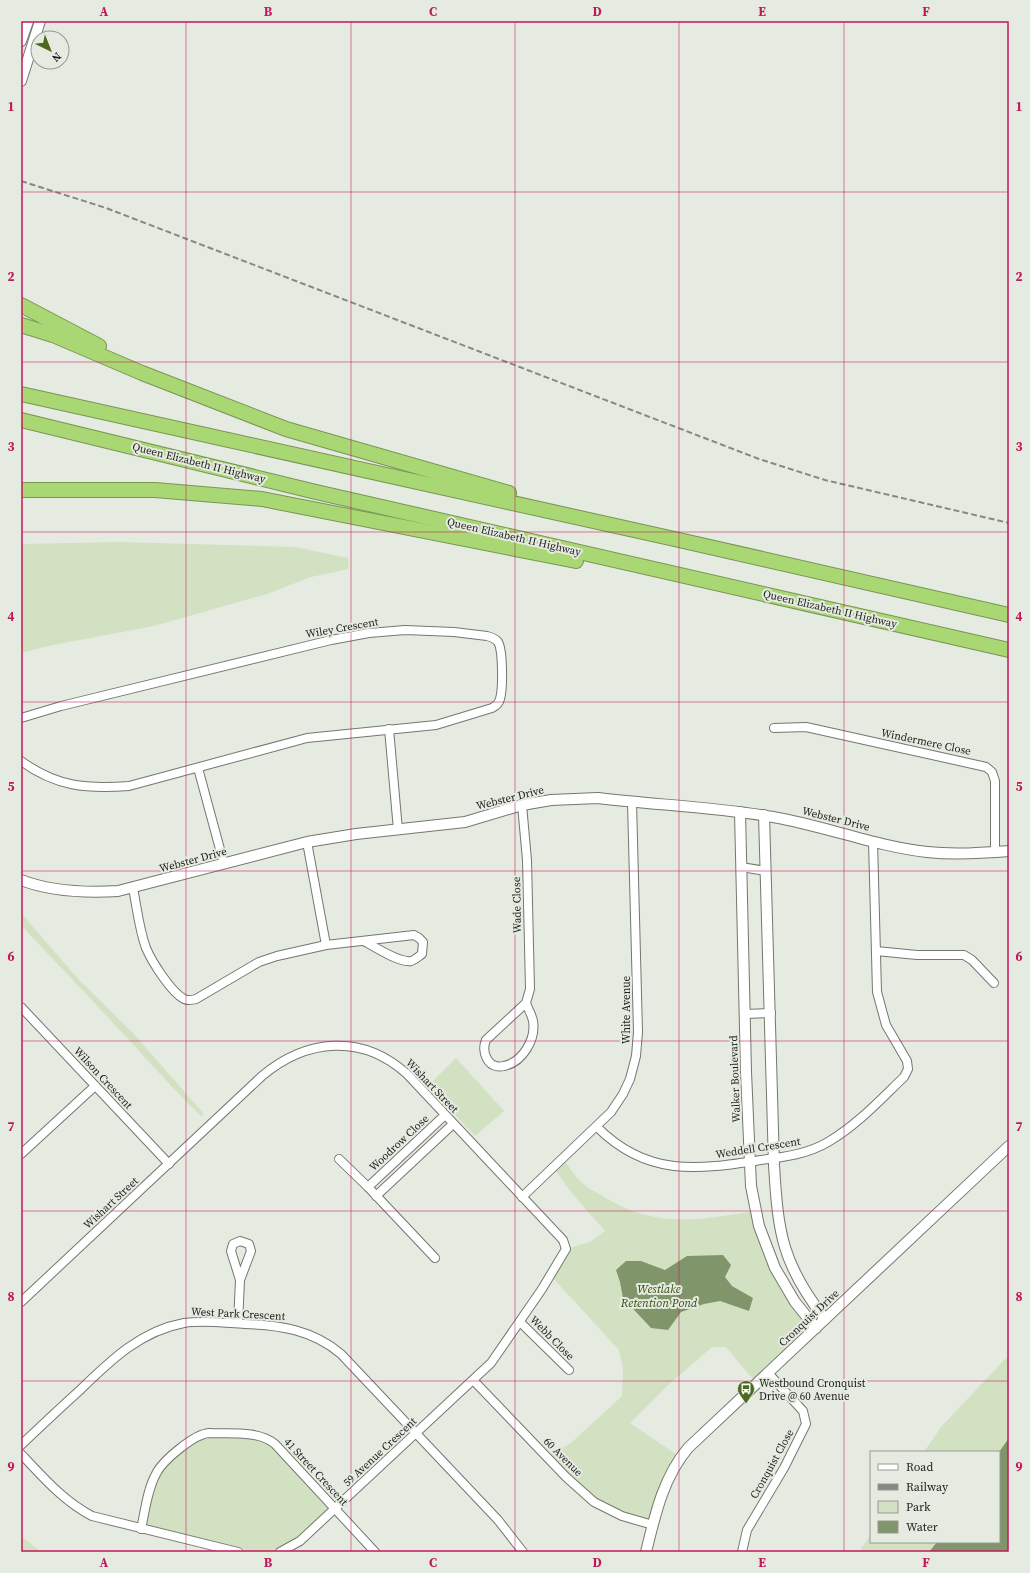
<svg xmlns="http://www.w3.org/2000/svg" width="1030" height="1573" font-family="'Source Serif 4',serif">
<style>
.green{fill:#d2e1c2}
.water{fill:#80966a}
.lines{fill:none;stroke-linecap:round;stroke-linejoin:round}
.minor-casing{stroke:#73786f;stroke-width:10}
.tertiary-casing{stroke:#73786f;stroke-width:12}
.motorway-casing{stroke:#789654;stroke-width:16}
.minor{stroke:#fff;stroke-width:8}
.tertiary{stroke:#fff;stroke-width:10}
.motorway{stroke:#a9d773;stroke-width:14}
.rail{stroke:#868983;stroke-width:2;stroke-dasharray:6 3;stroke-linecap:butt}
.grid{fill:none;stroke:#c2185b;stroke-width:1;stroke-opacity:0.55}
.labels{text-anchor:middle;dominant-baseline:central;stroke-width:4;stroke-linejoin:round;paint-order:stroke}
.street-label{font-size:11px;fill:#1c1e1a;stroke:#e6ebe2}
.poi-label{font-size:11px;fill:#1c1e1a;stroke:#e6ebe2;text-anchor:start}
.water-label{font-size:12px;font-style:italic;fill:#344e08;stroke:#e6ebe2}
.neatline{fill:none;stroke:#c2185b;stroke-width:1.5}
.grid-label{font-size:13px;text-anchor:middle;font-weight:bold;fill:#c2185b}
</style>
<rect width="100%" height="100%" fill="#e6ebe2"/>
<g class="green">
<path d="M 119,542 L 296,547 L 348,558 L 349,569 L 311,577 L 267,594 L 154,626 L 48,646 L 21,653 L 21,544 Z"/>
<path d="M 21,913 L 79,980 L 132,1032 L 204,1114 L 201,1116 C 171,1087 144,1056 115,1025 C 84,991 52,959 21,925 Z"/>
<path d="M 456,1058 L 504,1111 L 475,1136 L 428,1086 Z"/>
<path d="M 564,1160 C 569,1167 574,1175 581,1182 C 586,1187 594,1191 601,1195 C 652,1228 697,1221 754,1211 L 759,1235 L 816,1328 L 757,1384 L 726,1347 L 712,1347 L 666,1387 L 630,1423 L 680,1457 L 653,1525 L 594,1502 L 547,1457 L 571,1443 L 622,1396 L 623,1369 L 619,1350 L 551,1276 L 566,1249 L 590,1242 L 605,1231 L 570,1191 L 554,1168 Z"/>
<path d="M 1009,1355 L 1009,1438 L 999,1452 L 924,1452 L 941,1427 Z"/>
<path d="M 198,1435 L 263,1437 L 335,1509 L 280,1552 L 238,1552 L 141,1529 L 158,1470 Z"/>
<path d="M 871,1534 L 871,1542 L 937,1542 L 929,1552 L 859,1552 Z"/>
<path d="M 21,1536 L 41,1552 L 21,1552 Z"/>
</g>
<g class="water">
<path d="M 723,1255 L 731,1265 L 725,1277 L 732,1286 L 753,1298 L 749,1311 L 720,1301 L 704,1304 L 681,1312 L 668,1330 L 651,1328 L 623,1298 L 620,1282 L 616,1270 L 626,1261 L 641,1261 L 665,1270 L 687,1256 Z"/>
<path d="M 1009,1438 L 1009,1552 L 929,1552 L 937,1542 L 999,1542 L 999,1452 Z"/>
</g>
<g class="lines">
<defs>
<g id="minor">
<path d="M 21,718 L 61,706 L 331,640 L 369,633 L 405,630 L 454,632 L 487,636 C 491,637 495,638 498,642 C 503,650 503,689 500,699 C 499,703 496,706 492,708 L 436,725 L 307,738 L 129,786 C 86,789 57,787 21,761"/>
<path d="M 774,728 L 806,727 L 986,767 L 992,772 L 995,781 L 995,852"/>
<path d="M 389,729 L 398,830"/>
<path d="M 198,768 L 224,864"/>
<path d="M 522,805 L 527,860 L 530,989 L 526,1003 L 486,1040 C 481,1052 488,1070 504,1066 C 523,1062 536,1039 533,1021 C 532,1015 528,1009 526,1003"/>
<path d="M 307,842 L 326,945"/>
<path d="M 741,867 L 766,871"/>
<path d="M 133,888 C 137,908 139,929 146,948 C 152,962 171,992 184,999 C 188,1001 192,1000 196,999 L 259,962 L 277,956 L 326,945 L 414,935 L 419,938 L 423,942 L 422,954 C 419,956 415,960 411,961 C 399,963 375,947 364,941"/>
<path d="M 876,951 L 917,955 L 964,955 L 972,960 L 994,983"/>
<path d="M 21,1007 L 169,1164"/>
<path d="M 745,1014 L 771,1013"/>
<path d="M 597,1127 C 647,1177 697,1170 761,1160 C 784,1157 808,1154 828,1142 C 857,1125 880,1100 904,1077 L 908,1069 L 907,1061 L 886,1025 L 877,992 L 873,841"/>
<path d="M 21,1154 L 95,1086"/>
<path d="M 339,1159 L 368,1187 L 435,1258"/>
<path d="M 368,1187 L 445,1115"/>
<path d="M 376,1196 L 453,1124"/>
<path d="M 522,1197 L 611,1112 L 623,1094 L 630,1079 L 636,1056 L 638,1032 L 632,802"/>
<path d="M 21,1302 L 262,1076 C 306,1039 362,1033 407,1074 L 563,1240 L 566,1249 L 542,1289 L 491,1363 L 300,1541 L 280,1552"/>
<path d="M 520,1322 L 569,1370"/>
<path d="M 238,1323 L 240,1280 L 251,1251 L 249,1244 L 240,1241 L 233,1244 L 231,1251 L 240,1280"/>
<path d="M 473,1380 L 566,1477 L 594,1502 L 622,1516 L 653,1525"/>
<path d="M 21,1445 C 40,1427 59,1409 79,1391 C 110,1361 140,1331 184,1323 C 204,1320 225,1323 245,1324 C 280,1325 313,1330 341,1354 L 498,1520 L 523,1552"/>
<path d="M 21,1454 C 43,1477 63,1501 92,1516 L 238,1552"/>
<path d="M 141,1529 C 145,1512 147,1490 156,1474 C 162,1461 194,1434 209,1433 C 229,1434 258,1430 275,1444 L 375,1552"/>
<path d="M 742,1552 L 747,1530 L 784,1468 L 806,1424 L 803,1411 L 768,1373"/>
</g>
<g id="tertiary">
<path d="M 21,41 L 28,21"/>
<path d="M 21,81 L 40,21"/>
<path d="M 740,812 L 746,1072 L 751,1186 L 759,1226 L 775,1268 L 795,1302 L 816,1328"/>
<path d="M 764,815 L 774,1165 C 778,1233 782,1264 825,1319"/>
<path d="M 21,880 C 52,892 85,893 118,891 L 307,842 L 356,834 L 465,822 L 522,805 L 551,800 L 598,798 C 656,805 716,807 773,817 C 825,826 875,846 927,852 C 955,855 982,853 1009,851"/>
<path d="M 646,1552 C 655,1515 663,1478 688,1448 L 1009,1146"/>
</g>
<g id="motorway">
<path d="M 21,305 L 99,346"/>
<path d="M 21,325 L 53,335 L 142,373 L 286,429 L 509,493"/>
<path d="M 21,394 L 679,540 L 1009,615"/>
<path d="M 21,420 L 316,492 L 1009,650"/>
<path d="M 21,490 L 155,490 L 262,499 L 576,561"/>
</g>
</defs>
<use href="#minor" class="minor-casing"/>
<use href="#tertiary" class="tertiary-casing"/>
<use href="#motorway" class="motorway-casing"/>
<use href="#minor" class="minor"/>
<use href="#tertiary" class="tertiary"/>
<use href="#motorway" class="motorway"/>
<path class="rail" d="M 21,181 L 106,208 L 759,459 L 825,480 L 1009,523"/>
</g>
<path class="grid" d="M 186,21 L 186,1552M 351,21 L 351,1552M 515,21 L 515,1552M 679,21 L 679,1552M 844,21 L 844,1552M 21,192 L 1009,192M 21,362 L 1009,362M 21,532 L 1009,532M 21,702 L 1009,702M 21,871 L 1009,871M 21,1041 L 1009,1041M 21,1211 L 1009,1211M 21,1381 L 1009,1381"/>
<defs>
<symbol id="bus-pin" viewBox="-11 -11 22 30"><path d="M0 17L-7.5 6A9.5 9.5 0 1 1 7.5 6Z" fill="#4b6a1f" stroke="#e6ebe2"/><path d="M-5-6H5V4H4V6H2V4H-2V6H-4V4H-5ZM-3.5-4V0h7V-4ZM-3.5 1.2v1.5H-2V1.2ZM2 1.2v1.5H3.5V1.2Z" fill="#fff"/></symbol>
</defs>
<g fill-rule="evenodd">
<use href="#bus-pin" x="736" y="1379" width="20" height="27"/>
</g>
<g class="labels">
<g class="street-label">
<text transform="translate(199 463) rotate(14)">Queen Elizabeth II Highway</text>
<text transform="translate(514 537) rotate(13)">Queen Elizabeth II Highway</text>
<text transform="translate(830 609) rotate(13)">Queen Elizabeth II Highway</text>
<text transform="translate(342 628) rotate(-10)">Wiley Crescent</text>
<text transform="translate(926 742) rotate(12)">Windermere Close</text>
<text transform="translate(510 798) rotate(-14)">Webster Drive</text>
<text transform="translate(836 819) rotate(14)">Webster Drive</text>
<text transform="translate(193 860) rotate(-15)">Webster Drive</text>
<text transform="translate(517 905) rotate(-91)">Wade Close</text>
<text transform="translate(626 1010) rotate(-90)">White Avenue</text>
<text transform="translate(103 1078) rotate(47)">Wilson Crescent</text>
<text transform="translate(735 1079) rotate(-92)">Walker Boulevard</text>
<text transform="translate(432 1086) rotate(46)">Wishart Street</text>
<text transform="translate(399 1143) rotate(-43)">Woodrow Close</text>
<text transform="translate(758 1148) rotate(-9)">Weddell Crescent</text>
<text transform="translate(111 1203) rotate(-43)">Wishart Street</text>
<text transform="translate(238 1314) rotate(3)">West Park Crescent</text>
<text transform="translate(809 1318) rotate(-43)">Cronquist Drive</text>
<text transform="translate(552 1338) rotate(45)">Webb Close</text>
<text transform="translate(380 1452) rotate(-43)">59 Avenue Crescent</text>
<text transform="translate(563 1457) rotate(45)">60 Avenue</text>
<text transform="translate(772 1464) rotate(-61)">Cronquist Close</text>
<text transform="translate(316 1472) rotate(47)">41 Street Crescent</text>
</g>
<g class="poi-label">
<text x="759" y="1383">Westbound Cronquist<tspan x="759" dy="13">Drive @ 60 Avenue</tspan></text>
</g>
<g class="water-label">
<text x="659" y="1289">Westlake<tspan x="659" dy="14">Retention Pond</tspan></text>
</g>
</g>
<rect width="1030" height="1573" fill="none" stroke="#e6ebe2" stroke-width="44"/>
<rect x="870" y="1451" width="130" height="92" fill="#e6ebe2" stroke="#959992"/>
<rect x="878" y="1464" width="20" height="6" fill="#ffffff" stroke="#959992"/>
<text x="906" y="1471" font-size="12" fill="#1c1e1a">Road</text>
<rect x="878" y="1484" width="20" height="6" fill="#868983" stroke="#959992"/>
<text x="906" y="1491" font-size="12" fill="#1c1e1a">Railway</text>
<rect x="878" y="1501" width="20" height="12" fill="#d2e1c2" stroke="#959992"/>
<text x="906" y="1511" font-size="12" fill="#1c1e1a">Park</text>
<rect x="878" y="1521" width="20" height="12" fill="#80966a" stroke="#959992"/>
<text x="906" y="1531" font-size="12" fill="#1c1e1a">Water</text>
<g transform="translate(50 50) rotate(137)"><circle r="19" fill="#e6ebe2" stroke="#959992"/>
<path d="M0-3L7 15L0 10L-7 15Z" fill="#4b6a1f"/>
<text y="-6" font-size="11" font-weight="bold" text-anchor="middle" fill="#1c1e1a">N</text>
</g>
<rect x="22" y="22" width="986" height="1529" class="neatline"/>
<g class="grid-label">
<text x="104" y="16">A</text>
<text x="268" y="16">B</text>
<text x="433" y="16">C</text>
<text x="597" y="16">D</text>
<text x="762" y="16">E</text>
<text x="926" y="16">F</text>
<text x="11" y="111">1</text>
<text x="1019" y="111">1</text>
<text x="11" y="281">2</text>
<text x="1019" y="281">2</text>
<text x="11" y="451">3</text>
<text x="1019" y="451">3</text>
<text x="11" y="621">4</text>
<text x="1019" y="621">4</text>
<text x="11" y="791">5</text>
<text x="1019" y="791">5</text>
<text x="11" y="961">6</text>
<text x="1019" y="961">6</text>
<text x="11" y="1131">7</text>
<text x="1019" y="1131">7</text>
<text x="11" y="1301">8</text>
<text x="1019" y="1301">8</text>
<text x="11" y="1471">9</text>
<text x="1019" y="1471">9</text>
<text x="104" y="1567">A</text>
<text x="268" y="1567">B</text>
<text x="433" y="1567">C</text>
<text x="597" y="1567">D</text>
<text x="762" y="1567">E</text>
<text x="926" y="1567">F</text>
</g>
</svg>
